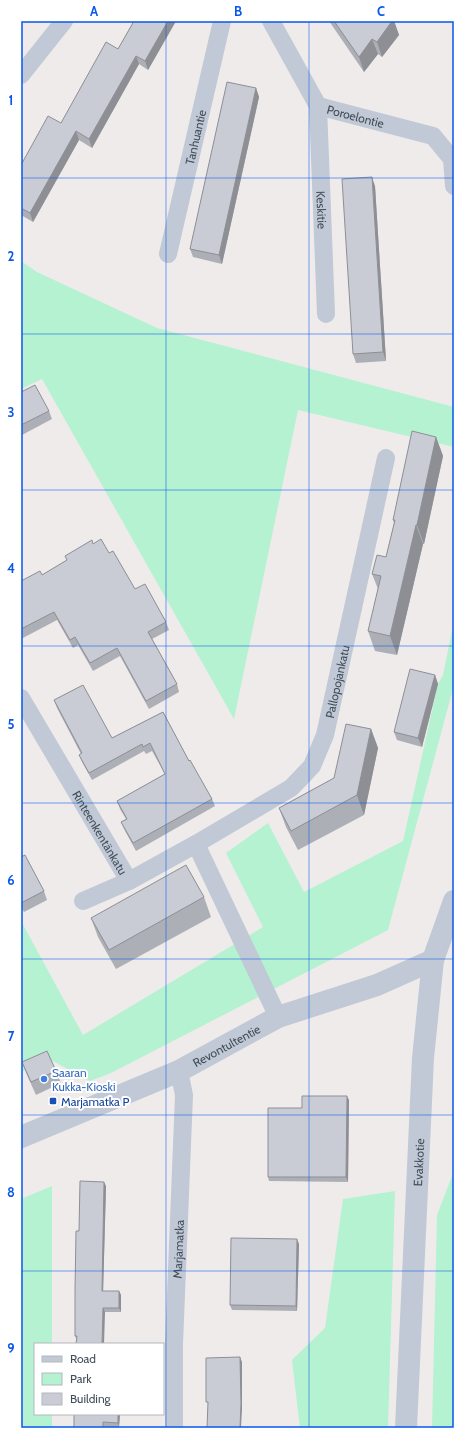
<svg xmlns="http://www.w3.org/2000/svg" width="475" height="1449" font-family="Cabin,sans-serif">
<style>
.green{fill:#b4f2d1}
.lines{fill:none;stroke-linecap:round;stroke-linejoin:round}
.minor{stroke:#c0c9d5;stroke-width:18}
.tertiary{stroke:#c0c9d5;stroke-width:22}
.wall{fill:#adafb6}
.shaded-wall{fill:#8d8f94}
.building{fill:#c9ccd4;stroke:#8d8f94}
.grid{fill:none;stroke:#0957eb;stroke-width:1;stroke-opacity:0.55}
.shop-dot{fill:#3f7fe0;stroke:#fff;stroke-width:1.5}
.transit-dot{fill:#1a4fb4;stroke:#fff;stroke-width:1.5}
.labels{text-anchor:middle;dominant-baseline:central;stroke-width:4;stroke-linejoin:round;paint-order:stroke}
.street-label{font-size:12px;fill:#424d5a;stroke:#fff}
.shop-label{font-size:12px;fill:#366cbe;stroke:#fff;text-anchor:start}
.transit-label{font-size:12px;fill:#164399;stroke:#fff;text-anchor:start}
.neatline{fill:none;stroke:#0957eb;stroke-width:1.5}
.grid-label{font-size:13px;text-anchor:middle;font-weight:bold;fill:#0957eb}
</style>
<rect width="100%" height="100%" fill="#efebeb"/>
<g class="green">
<path d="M 21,261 L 37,272 L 157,328 L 454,407 L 454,447 L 298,410 L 234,719 L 42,379 L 21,389 Z"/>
<path d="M 454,621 L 454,685 L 388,930 L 111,1073 L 90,1081 L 49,1059 L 21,1072 L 21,921 L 83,1035 L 263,927 L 226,853 L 268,823 L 304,892 L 403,841 L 438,684 L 443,675 Z"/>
<path d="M 454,1171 L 454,1428 L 432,1428 L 437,1215 Z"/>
<path d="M 52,1186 L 52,1344 L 35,1344 L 35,1414 L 52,1414 L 52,1428 L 21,1428 L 21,1199 Z"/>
<path d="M 395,1191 L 388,1428 L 300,1428 L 292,1360 L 325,1328 L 343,1199 Z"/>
</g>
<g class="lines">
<g class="minor">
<path id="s1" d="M 271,21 L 318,106 L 433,136 L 452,159 L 454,186"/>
<path d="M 21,75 L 64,21"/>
<path id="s2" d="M 318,106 L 326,314"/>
<path id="s3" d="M 168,254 L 222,21"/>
<path id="s4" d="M 21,698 L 129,881 L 196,844 L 278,1017"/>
<path id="s5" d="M 196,844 L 291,788 L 312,766 L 325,735 L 386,458"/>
<path d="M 83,901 L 129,881"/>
<path id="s6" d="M 174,1428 L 174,1344 L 184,1095 L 179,1071"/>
</g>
<g class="tertiary">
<path id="s7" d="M 21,1137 L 179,1071 L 278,1017 L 377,985 L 433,960"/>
<path id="s8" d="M 406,1428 L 423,1058 L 433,960 L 454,901"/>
</g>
</g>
<g class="wall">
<path d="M 134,21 L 176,21 L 148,70 L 139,64 L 92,148 L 79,140 L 33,222 L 21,215 L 21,165 L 61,123 L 118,49 Z"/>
<path d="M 329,21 L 394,21 L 399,35 L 382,57 L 378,54 L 364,72 Z"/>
<path d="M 256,88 L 259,97 L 222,264 L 193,257 L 190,249 Z"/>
<path d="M 375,186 L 386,361 L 356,363 L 353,354 Z"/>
<path d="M 21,392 L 49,411 L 52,419 L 22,435 L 21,433 Z"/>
<path d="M 436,437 L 443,456 L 424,544 L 423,544 L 397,655 L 375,651 L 368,631 L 378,589 L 372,574 L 386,557 L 394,523 L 393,520 Z"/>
<path d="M 93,544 L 109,553 L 135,589 L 166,622 L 169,630 L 152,639 L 177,684 L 179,692 L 149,709 L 120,656 L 93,671 L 78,645 L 73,648 L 57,620 L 21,639 L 21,581 L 42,575 L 67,560 L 65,556 Z"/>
<path d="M 435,675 L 438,684 L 422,747 L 397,740 L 394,732 Z"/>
<path d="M 54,700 L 112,738 L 163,712 L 189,761 L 212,799 L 215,806 L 136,851 L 124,829 L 121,822 L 126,819 L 120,809 L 117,801 L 165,774 L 152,751 L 146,754 L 144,751 L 92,780 L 82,762 L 79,755 L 81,754 L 57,708 Z"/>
<path d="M 371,729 L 378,748 L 364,815 L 298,850 L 286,827 L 279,808 L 334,778 Z"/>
<path d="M 21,857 L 44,891 L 47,900 L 24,912 L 21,907 Z"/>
<path d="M 204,897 L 211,917 L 116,969 L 98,937 L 91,918 Z"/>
<path d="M 22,1062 L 56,1071 L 61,1083 L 36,1095 L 27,1075 Z"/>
<path d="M 349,1100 L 348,1182 L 269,1181 L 268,1177 L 302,1108 Z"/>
<path d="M 106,1186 L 103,1291 L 119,1291 L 121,1295 L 121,1312 L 105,1312 L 77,1340 L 75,1336 L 79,1231 Z"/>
<path d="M 299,1244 L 297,1311 L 232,1310 L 230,1305 Z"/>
<path d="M 74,1414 L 120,1414 L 119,1427 L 105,1427 L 105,1428 L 74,1428 Z"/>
</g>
<g class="shaded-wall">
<path d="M 168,21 L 176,21 L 148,70 L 145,61 Z"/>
<path d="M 392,21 L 394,21 L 399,35 L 382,57 L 377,42 Z"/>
<path d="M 372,39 L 378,54 L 364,72 L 359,57 Z"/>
<path d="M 136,56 L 139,64 L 92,148 L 89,139 Z"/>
<path d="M 256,88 L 259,97 L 222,264 L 219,255 Z"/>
<path d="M 76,131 L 79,140 L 33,222 L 30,213 Z"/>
<path d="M 372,177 L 375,186 L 386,361 L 383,352 Z"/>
<path d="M 436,437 L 443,456 L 424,544 L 417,525 Z"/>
<path d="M 416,525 L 423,544 L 397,655 L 390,636 Z"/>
<path d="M 435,675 L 438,684 L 422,747 L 418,738 Z"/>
<path d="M 371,729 L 378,748 L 364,815 L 357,795 Z"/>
<path d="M 347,1096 L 349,1100 L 348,1182 L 346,1177 Z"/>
<path d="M 104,1182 L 106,1186 L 103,1295 L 102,1291 Z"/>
<path d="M 297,1239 L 299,1244 L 297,1311 L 296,1306 Z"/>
<path d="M 119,1291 L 121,1295 L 121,1312 L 119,1308 Z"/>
<path d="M 103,1308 L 105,1312 L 104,1344 L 102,1344 Z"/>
<path d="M 240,1357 L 242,1362 L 242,1408 L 241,1428 L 240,1428 Z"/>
<path d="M 118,1414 L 120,1414 L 119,1427 L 118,1423 Z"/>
</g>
<g class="building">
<path d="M 134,21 L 168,21 L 145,61 L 136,56 L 89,139 L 76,131 L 30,213 L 21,208 L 21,165 L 48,116 L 61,123 L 106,42 L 118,49 Z"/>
<path d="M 334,21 L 392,21 L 377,42 L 372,39 L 359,57 Z"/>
<path d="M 227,82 L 256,88 L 219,255 L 190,249 Z"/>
<path d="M 372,177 L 383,352 L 353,354 L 342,179 Z"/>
<path d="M 35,385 L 49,411 L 21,425 L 21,392 Z"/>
<path d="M 412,431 L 436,437 L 417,525 L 416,525 L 390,636 L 368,631 L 381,576 L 372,574 L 377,555 L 386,557 L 395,520 L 393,520 Z"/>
<path d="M 101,539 L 109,553 L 113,551 L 135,589 L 145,584 L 166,622 L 148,632 L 177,684 L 146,701 L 117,648 L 90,663 L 75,637 L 70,640 L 54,612 L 21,629 L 21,581 L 40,571 L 42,575 L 67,560 L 65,556 L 92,540 L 93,544 Z"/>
<path d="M 410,669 L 435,675 L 418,738 L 394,732 Z"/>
<path d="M 83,685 L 112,738 L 163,712 L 189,761 L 190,760 L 212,799 L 133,843 L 121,822 L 127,819 L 117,801 L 165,774 L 150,743 L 143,747 L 142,744 L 89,773 L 79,755 L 82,753 L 54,700 Z"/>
<path d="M 346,724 L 371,729 L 357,795 L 291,831 L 279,808 L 334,778 Z"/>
<path d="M 25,855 L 44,891 L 21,903 L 21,857 Z"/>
<path d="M 186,865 L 204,897 L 109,950 L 91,918 Z"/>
<path d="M 47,1051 L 56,1071 L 31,1082 L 22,1062 Z"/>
<path d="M 302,1096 L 347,1096 L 346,1177 L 268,1177 L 268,1108 L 302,1108 Z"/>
<path d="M 80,1181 L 104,1182 L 102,1291 L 119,1291 L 119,1308 L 103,1308 L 102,1344 L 76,1344 L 77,1336 L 75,1336 L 75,1291 L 76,1231 L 79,1231 Z"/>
<path d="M 231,1238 L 297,1239 L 296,1306 L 230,1305 Z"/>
<path d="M 240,1357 L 241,1403 L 240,1428 L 207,1428 L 208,1402 L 206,1402 L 206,1358 Z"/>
<path d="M 74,1414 L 118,1414 L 118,1423 L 103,1422 L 103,1428 L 74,1428 Z"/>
</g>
<path class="grid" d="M 166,21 L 166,1428M 309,21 L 309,1428M 21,178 L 454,178M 21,334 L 454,334M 21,490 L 454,490M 21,646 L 454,646M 21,803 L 454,803M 21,959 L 454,959M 21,1115 L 454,1115M 21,1271 L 454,1271"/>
<circle class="shop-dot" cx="44" cy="1079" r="4"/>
<rect class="transit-dot" x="49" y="1097" width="8" height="8" rx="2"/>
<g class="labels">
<g class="street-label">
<text stroke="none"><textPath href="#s1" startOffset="136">Poroelontie</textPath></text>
<text stroke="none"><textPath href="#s3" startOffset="120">Tanhuantie</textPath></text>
<text stroke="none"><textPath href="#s2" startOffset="104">Keskitie</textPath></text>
<text stroke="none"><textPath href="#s5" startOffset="229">Pallopojankatu</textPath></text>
<text stroke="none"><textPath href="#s4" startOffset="156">Rinteenkentänkatu</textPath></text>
<text stroke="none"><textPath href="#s7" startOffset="225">Revontultentie</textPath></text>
<text stroke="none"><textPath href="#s8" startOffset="266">Evakkotie</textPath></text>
<text stroke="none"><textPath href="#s6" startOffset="179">Marjamatka</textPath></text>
</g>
<g class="shop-label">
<text x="52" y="1072">Saaran<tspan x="52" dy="14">Kukka-Kioski</tspan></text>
</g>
<g class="transit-label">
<text x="61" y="1101">Marjamatka P</text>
</g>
</g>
<rect width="475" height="1449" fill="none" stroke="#ffffff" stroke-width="44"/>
<rect x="34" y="1343" width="130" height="72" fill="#ffffff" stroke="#b3b8bd"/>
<rect x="42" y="1356" width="20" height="6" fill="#c0c9d5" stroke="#b3b8bd"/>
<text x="70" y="1363" font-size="12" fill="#424d5a">Road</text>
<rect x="42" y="1373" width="20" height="12" fill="#b4f2d1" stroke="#b3b8bd"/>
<text x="70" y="1383" font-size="12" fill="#424d5a">Park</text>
<rect x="42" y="1393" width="20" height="12" fill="#c9ccd4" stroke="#b3b8bd"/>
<text x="70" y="1403" font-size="12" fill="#424d5a">Building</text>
<rect x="22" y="22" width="431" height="1405" class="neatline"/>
<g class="grid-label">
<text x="94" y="16">A</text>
<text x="238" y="16">B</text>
<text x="381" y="16">C</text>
<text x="11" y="105">1</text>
<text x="11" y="261">2</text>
<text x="11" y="417">3</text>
<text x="11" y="573">4</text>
<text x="11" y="729">5</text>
<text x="11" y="885">6</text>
<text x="11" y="1041">7</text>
<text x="11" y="1197">8</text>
<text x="11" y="1353">9</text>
</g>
</svg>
